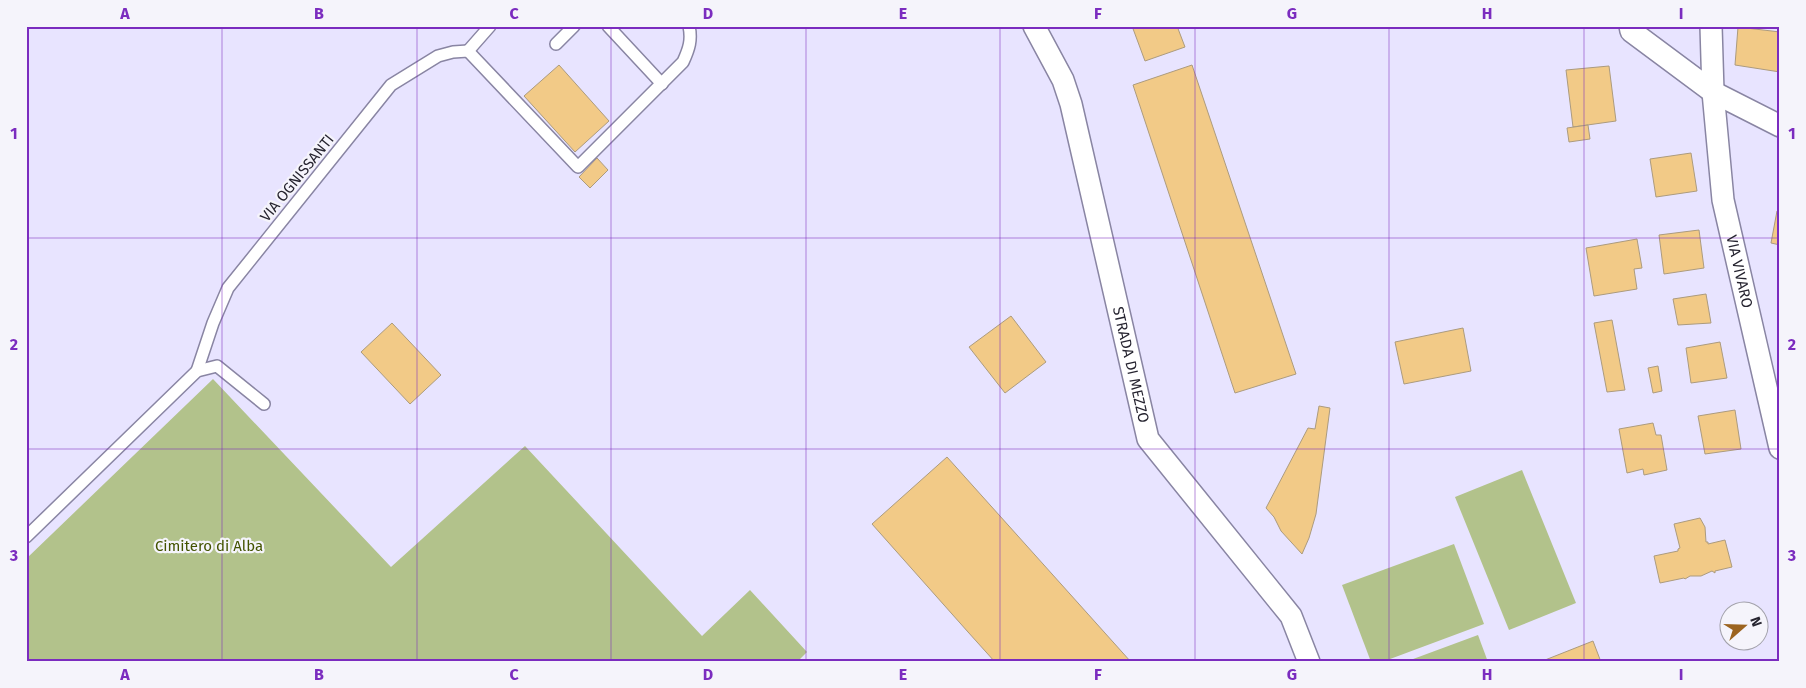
<svg xmlns="http://www.w3.org/2000/svg" width="1806" height="688" font-family="'Fira Sans',sans-serif">
<style>
.green{fill:#b2c28b}
.building{fill:#f2ca87;stroke:#ac9b7e}
.lines{fill:none;stroke-linecap:round;stroke-linejoin:round}
.service-casing{stroke:#8985a3;stroke-width:14}
.minor-casing{stroke:#8985a3;stroke-width:24}
.service{stroke:#fff;stroke-width:11}
.minor{stroke:#fff;stroke-width:21}
.grid{fill:none;stroke:#7b2cbf;stroke-width:1;stroke-opacity:0.55}
.labels{text-anchor:middle;dominant-baseline:central;stroke-width:4.5;stroke-linejoin:round;paint-order:stroke}
.street-label{font-size:15px;fill:#262430;stroke:#f5f4fb}
.park-label{font-size:15px;fill:#435300;stroke:#f5f4fb}
.neatline{fill:none;stroke:#7b2cbf;stroke-width:2}
.grid-label{font-size:16px;text-anchor:middle;font-weight:bold;fill:#7b2cbf}
</style>
<rect width="100%" height="100%" fill="#e8e4ff"/>
<g class="green">
<path d="M 213,379 L 391,567 L 525,446 L 702,636 L 750,590 L 807,652 L 797,662 L 26,662 L 26,559 Z"/>
<path d="M 1522,470 L 1576,603 L 1509,630 L 1455,497 Z"/>
<path d="M 1454,544 L 1484,624 L 1382,662 L 1371,662 L 1342,585 Z"/>
<path d="M 1478,635 L 1488,662 L 1405,662 Z"/>
</g>
<g class="building">
<path d="M 1132,26 L 1177,26 L 1185,47 L 1145,61 Z"/>
<path d="M 1738,27 L 1780,32 L 1780,72 L 1735,65 Z"/>
<path d="M 559,65 L 609,121 L 575,152 L 524,96 Z"/>
<path d="M 1192,65 L 1296,374 L 1235,393 L 1133,85 Z"/>
<path d="M 1609,66 L 1616,121 L 1573,127 L 1566,70 Z"/>
<path d="M 1588,125 L 1590,139 L 1569,142 L 1567,128 Z"/>
<path d="M 1691,153 L 1697,191 L 1656,197 L 1650,159 Z"/>
<path d="M 597,158 L 608,170 L 590,188 L 579,177 Z"/>
<path d="M 1777,211 L 1780,212 L 1780,245 L 1771,243 Z"/>
<path d="M 1699,230 L 1704,268 L 1664,274 L 1659,235 Z"/>
<path d="M 1637,239 L 1642,268 L 1634,269 L 1637,289 L 1594,296 L 1586,248 Z"/>
<path d="M 1706,294 L 1711,323 L 1678,325 L 1673,299 Z"/>
<path d="M 1011,316 L 1046,362 L 1005,393 L 969,347 Z"/>
<path d="M 1612,320 L 1625,390 L 1607,392 L 1594,323 Z"/>
<path d="M 392,323 L 441,375 L 410,404 L 361,352 Z"/>
<path d="M 1463,328 L 1471,371 L 1404,384 L 1395,342 Z"/>
<path d="M 1720,342 L 1727,378 L 1691,383 L 1686,348 Z"/>
<path d="M 1658,366 L 1662,391 L 1653,393 L 1648,368 Z"/>
<path d="M 1319,406 L 1330,408 L 1316,514 L 1309,538 L 1302,554 L 1281,531 L 1274,517 L 1266,508 L 1308,428 L 1315,429 Z"/>
<path d="M 1735,410 L 1741,449 L 1705,454 L 1698,416 Z"/>
<path d="M 1653,423 L 1656,435 L 1661,435 L 1667,470 L 1644,475 L 1643,469 L 1627,473 L 1619,429 Z"/>
<path d="M 947,457 L 1131,662 L 995,662 L 968,632 L 872,524 Z"/>
<path d="M 1700,518 L 1705,527 L 1706,542 L 1708,542 L 1708,544 L 1725,540 L 1732,567 L 1715,571 L 1715,573 L 1712,571 L 1701,576 L 1690,576 L 1685,579 L 1684,578 L 1660,583 L 1654,556 L 1678,551 L 1678,549 L 1680,548 L 1674,524 Z"/>
<path d="M 1593,641 L 1601,662 L 1540,662 Z"/>
</g>
<g class="lines">
<defs>
<g id="service">
<path d="M 608,26 L 662,84"/>
<path d="M 556,44 L 574,26"/>
<path d="M 468,51 L 578,167 L 683,62 C 689,49 692,40 689,26"/>
<path d="M 468,51 L 490,26"/>
<path d="M 197,371 L 213,323 L 228,288 L 391,85 L 438,56 L 453,52 L 468,51"/>
<path d="M 26,537 L 197,371 L 217,366 L 264,404"/>
</g>
<g id="minor">
<path id="s1" d="M 1034,26 L 1063,80 L 1071,104 L 1148,439 L 1291,616 L 1309,662"/>
<path d="M 1630,26 L 1631,31 L 1713,92 L 1780,126"/>
<path id="s2" d="M 1711,26 L 1713,92 L 1723,200 L 1780,448"/>
</g>
</defs>
<use href="#service" class="service-casing"/>
<use href="#minor" class="minor-casing"/>
<use href="#service" class="service"/>
<use href="#minor" class="minor"/>
</g>
<path class="grid" d="M 222,26 L 222,662M 417,26 L 417,662M 611,26 L 611,662M 806,26 L 806,662M 1000,26 L 1000,662M 1195,26 L 1195,662M 1389,26 L 1389,662M 1584,26 L 1584,662M 26,238 L 1780,238M 26,449 L 1780,449"/>
<g class="labels">
<g class="street-label">
<text transform="translate(297 178) rotate(-51)">VIA OGNISSANTI</text>
<text stroke="none"><textPath href="#s2" startOffset="248">VIA VIVARO</textPath></text>
<text stroke="none"><textPath href="#s1" startOffset="354">STRADA DI MEZZO</textPath></text>
</g>
<g class="park-label">
<text x="209" y="546">Cimitero di Alba</text>
</g>
</g>
<rect width="1806" height="688" fill="none" stroke="#f5f4fb" stroke-width="55"/>
<g transform="translate(1744 626) rotate(70)"><circle r="24" fill="#f5f4fb" stroke="#a2a1aa"/>
<path d="M0-4L9 19L0 12L-9 19Z" fill="#9c6420"/>
<text y="-8" font-size="14" font-weight="bold" text-anchor="middle" fill="#262430">N</text>
</g>
<rect x="28" y="28" width="1750" height="632" class="neatline"/>
<g class="grid-label">
<text x="125" y="19">A</text>
<text x="319" y="19">B</text>
<text x="514" y="19">C</text>
<text x="708" y="19">D</text>
<text x="903" y="19">E</text>
<text x="1098" y="19">F</text>
<text x="1292" y="19">G</text>
<text x="1487" y="19">H</text>
<text x="1681" y="19">I</text>
<text x="14" y="139">1</text>
<text x="1792" y="139">1</text>
<text x="14" y="350">2</text>
<text x="1792" y="350">2</text>
<text x="14" y="561">3</text>
<text x="1792" y="561">3</text>
<text x="125" y="680">A</text>
<text x="319" y="680">B</text>
<text x="514" y="680">C</text>
<text x="708" y="680">D</text>
<text x="903" y="680">E</text>
<text x="1098" y="680">F</text>
<text x="1292" y="680">G</text>
<text x="1487" y="680">H</text>
<text x="1681" y="680">I</text>
</g>
</svg>
